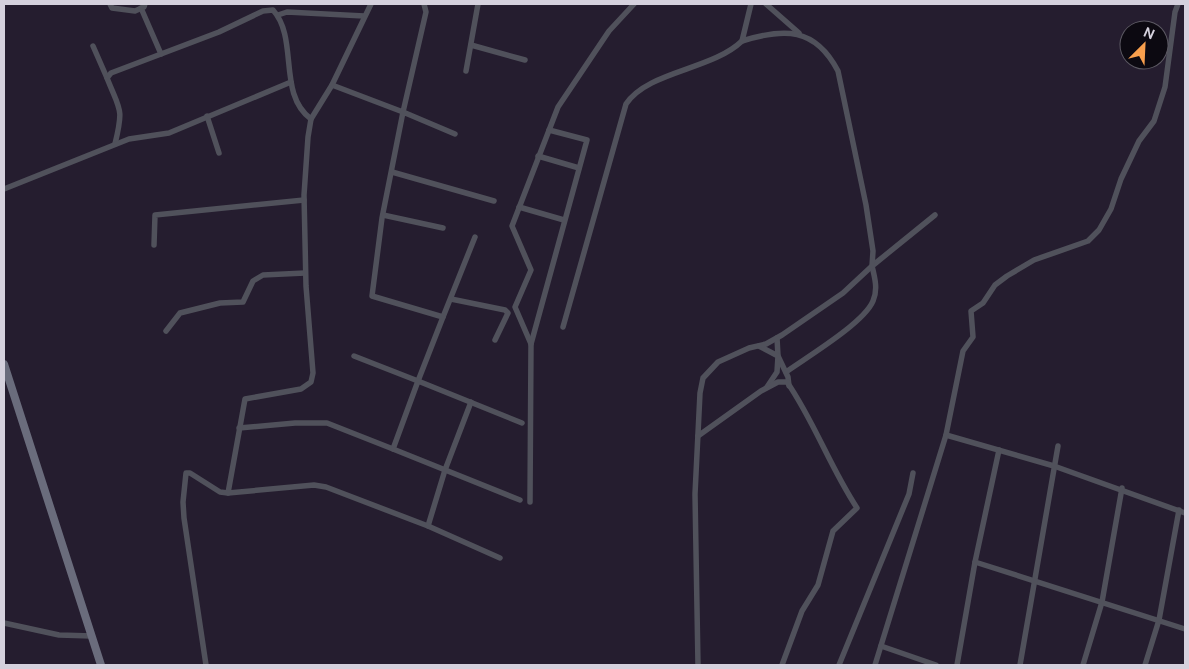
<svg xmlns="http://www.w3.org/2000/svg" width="1189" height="669" font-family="'DM Sans',sans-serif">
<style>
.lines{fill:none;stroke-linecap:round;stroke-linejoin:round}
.street{stroke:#50515b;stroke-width:5.5}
.secondary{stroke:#6a6c7c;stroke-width:8}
</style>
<rect width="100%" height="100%" fill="#251d2f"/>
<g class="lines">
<g class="street">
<path d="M 110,4 L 112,8 L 135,11 L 144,7 L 145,4"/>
<path d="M 766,4 L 799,33"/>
<path d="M 141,8 L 161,54"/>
<path d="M 278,15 L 287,12 L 364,16"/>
<path d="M 471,45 L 525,60"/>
<path d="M 93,46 L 107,78"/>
<path d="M 466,71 L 478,4"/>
<path d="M 332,85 L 403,112 L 426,12 L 424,4"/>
<path d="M 207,116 L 219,153"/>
<path d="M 115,144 C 124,107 120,111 107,78 L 111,73 L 219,32 L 263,11 L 273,10 C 299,39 277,94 311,119"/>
<path d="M 538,156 L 579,168"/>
<path d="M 392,172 L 494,201"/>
<path d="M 4,189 L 129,139 L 169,133 L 291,82"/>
<path d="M 519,207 L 564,220"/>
<path d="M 383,215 L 443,228"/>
<path d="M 154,245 L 155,215 L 304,200"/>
<path d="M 451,299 L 505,310 L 508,313 L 495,340"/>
<path d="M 443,317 L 475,237"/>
<path d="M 563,327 L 626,104 C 648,71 712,70 742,41"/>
<path d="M 166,331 L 180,313 L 220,303 L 243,302 L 253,281 L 263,275 L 305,273"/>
<path d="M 777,338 L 778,356 L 788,377 L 789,386"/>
<path d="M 531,344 L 587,140 L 549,130"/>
<path d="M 759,346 L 778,356 L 777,372 L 767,387"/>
<path d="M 354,356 L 418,381 L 443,317 L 372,296 L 382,218 L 403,112 L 455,134"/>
<path d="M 786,372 C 807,357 864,323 873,301 C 878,290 875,278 872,266 L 935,215"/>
<path d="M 471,402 L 445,470 L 428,526 L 500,558"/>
<path d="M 239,428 L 295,423 L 327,423 L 393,449 L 418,381 L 522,423"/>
<path d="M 946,435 L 1054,466 L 1185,513"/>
<path d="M 698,436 L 761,391 L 778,382 L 787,382 C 814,421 830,467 857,508 L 833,531 L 818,585 L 802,611 L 782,665"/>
<path d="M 393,449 L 520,500"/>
<path d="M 228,493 L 245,399 L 301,389 L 311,382 L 313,373 L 306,286 L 304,195 L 308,137 L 311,119 L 332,85 L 371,4"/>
<path d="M 530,502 L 531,344 L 515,307 L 531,270 L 512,226 L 558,107 L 609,31 L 634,4"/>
<path d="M 975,562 L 1185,629"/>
<path d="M 4,623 L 59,635 L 92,636"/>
<path d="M 881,646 L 936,665"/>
<path d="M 206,665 L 184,518 L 183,502 L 186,473 L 190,473 L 220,492 L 228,493 L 314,485 L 326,487 L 428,526"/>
<path d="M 698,665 L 695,494 L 700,393 L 703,378 L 718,362 L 749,348 L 766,344 L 782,335 L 843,293 L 872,266 L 873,251 L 866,205 L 838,71 C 815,27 784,28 742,41 L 751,4"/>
<path d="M 839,665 L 909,494 L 913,473"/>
<path d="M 875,665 L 946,435 L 963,351 L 973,337 L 971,311 L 983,303 L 995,285 L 1007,276 L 1034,260 L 1088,241 L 1099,230 L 1111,209 L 1121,179 L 1139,141 L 1154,121 L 1165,87 L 1175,12 L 1178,4"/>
<path d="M 957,665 L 975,562 L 999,450"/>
<path d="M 1020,665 L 1058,446"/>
<path d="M 1083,665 L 1102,602 L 1122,488"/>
<path d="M 1145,665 L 1159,620 L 1179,510"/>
</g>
<path class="secondary" d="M 4,364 L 101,665"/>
</g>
<rect width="1189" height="669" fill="none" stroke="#d5d1dd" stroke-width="10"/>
<g transform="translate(1144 45) rotate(24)"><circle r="24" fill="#0c0911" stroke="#5c5963"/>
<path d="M0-4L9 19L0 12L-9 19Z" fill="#f99f4d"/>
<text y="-8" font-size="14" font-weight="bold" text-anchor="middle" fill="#d5d1dd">N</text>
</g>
</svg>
